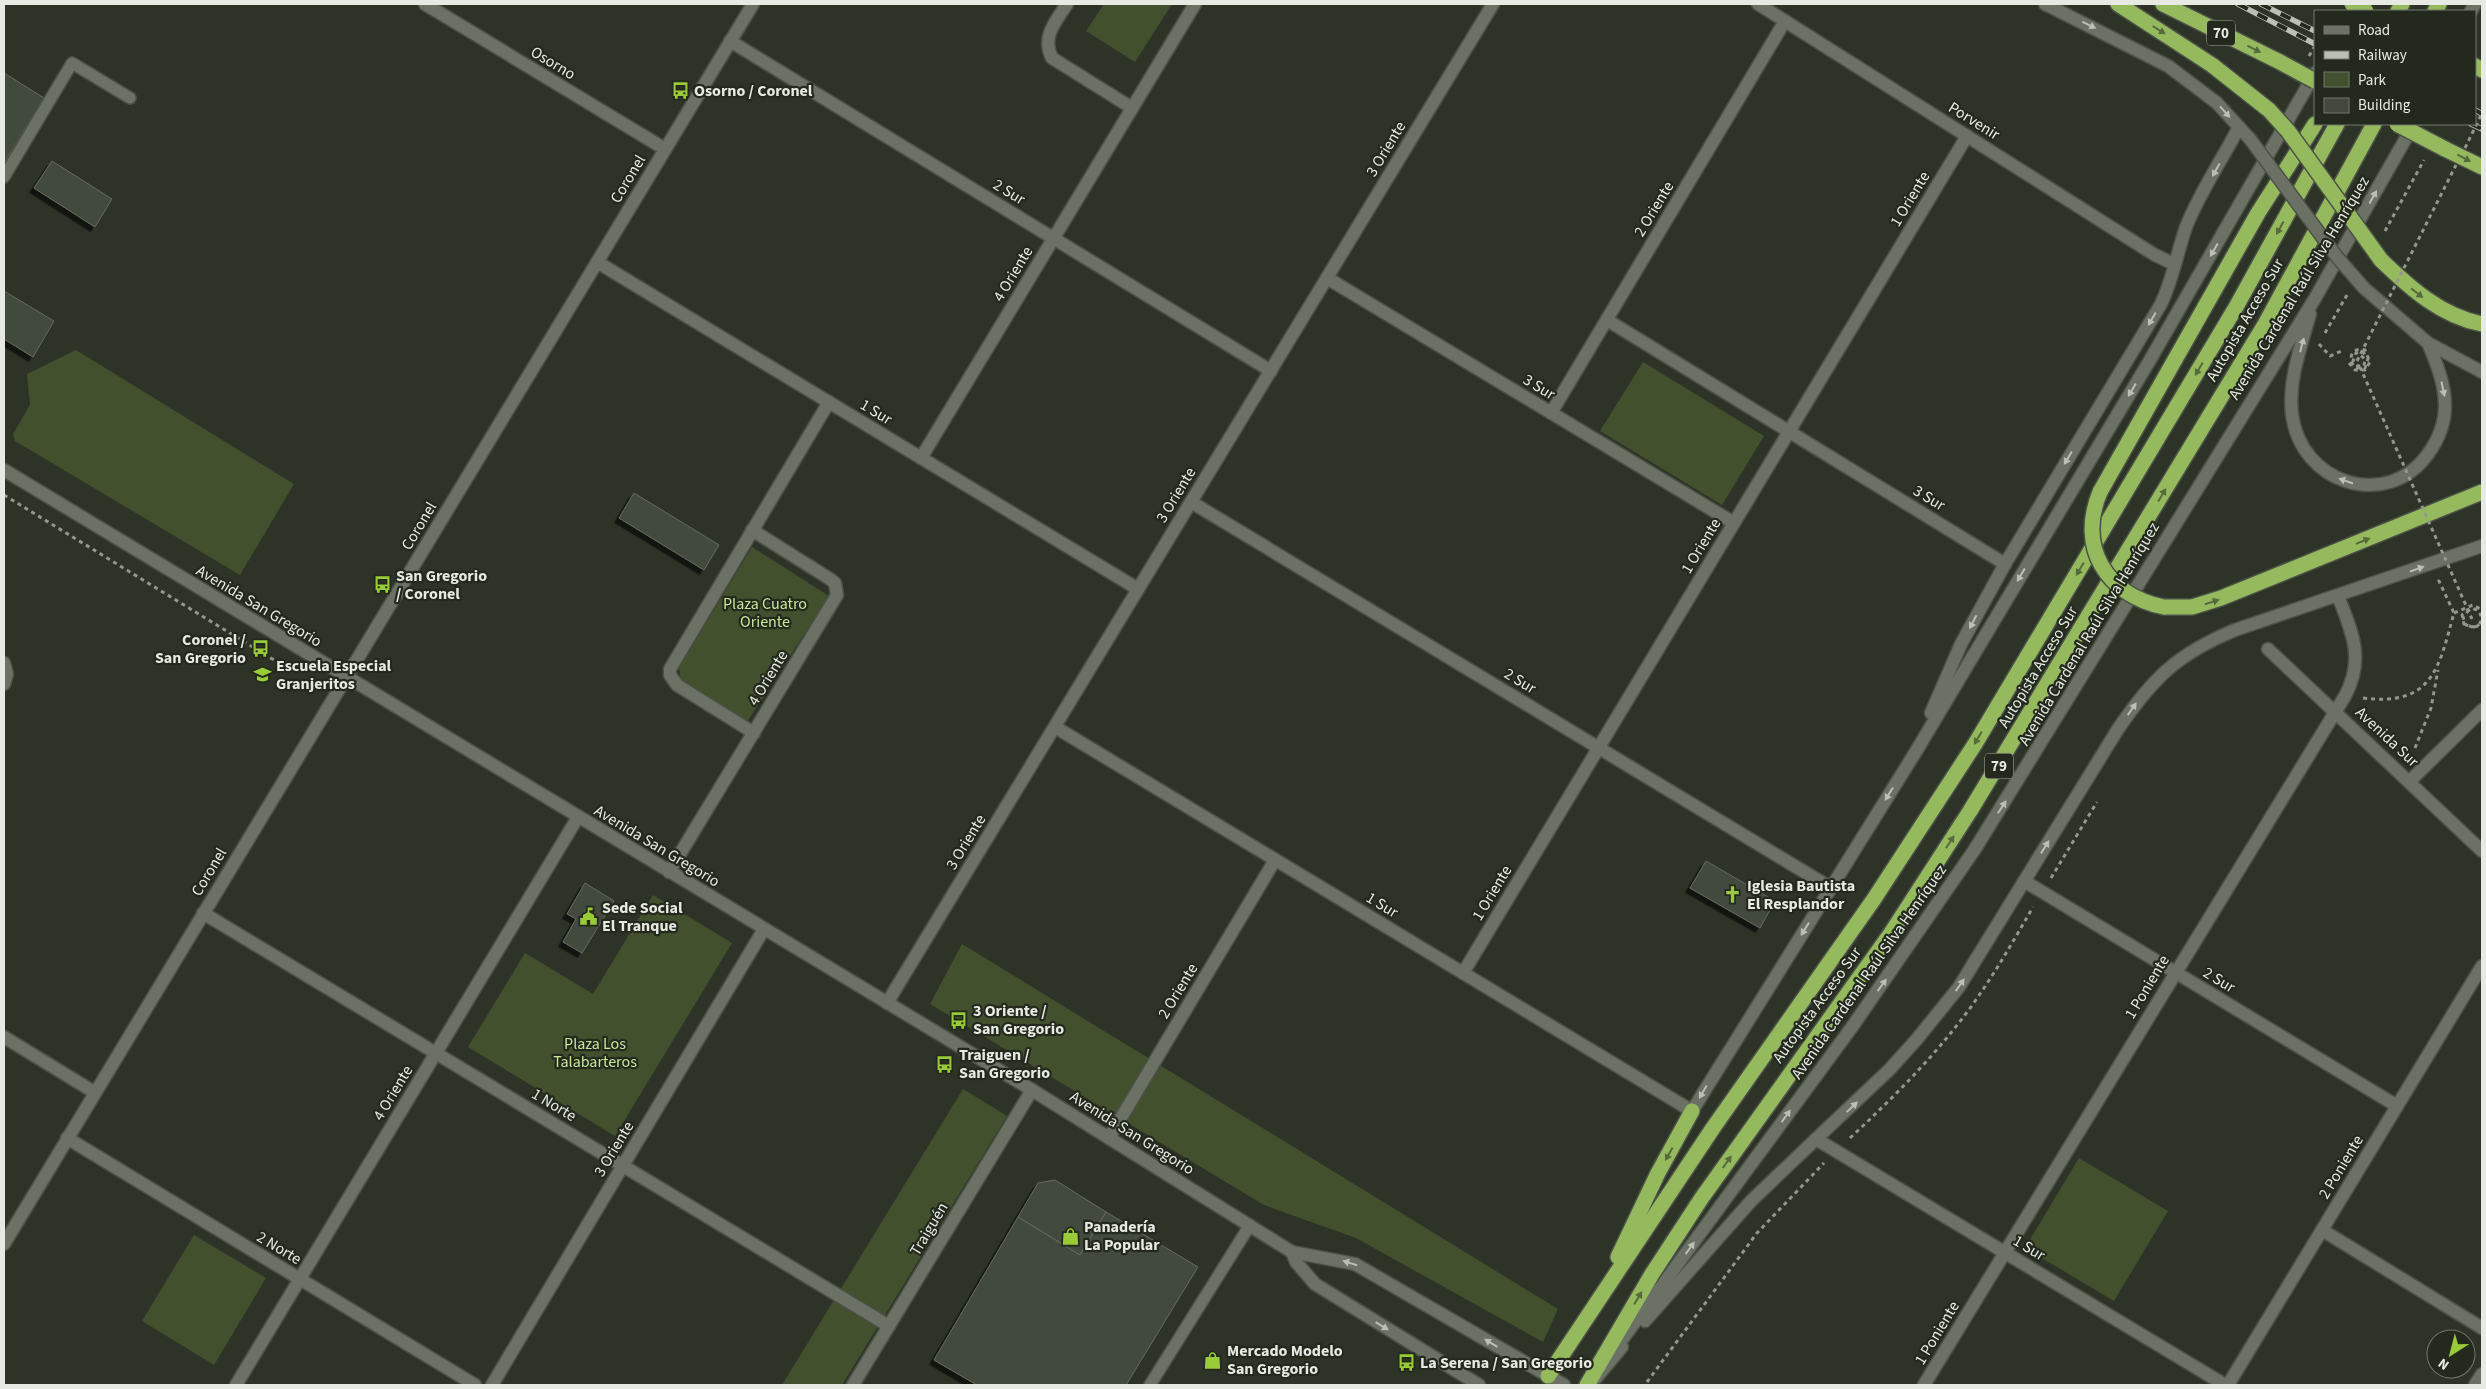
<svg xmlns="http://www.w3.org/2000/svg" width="2486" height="1389" font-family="'Source Sans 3',sans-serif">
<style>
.green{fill:#42502e}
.building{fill:#43483c;stroke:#656b5e;filter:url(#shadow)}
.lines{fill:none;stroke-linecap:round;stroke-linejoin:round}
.service-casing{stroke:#4c5147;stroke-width:14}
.minor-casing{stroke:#4c5147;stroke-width:15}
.tertiary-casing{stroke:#4c5147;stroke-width:15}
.secondary-casing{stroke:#4c5147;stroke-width:15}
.motorway-casing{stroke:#4c5147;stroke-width:18}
.path{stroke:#93978e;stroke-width:3;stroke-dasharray:4 4;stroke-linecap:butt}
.service{stroke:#6b7164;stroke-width:11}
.minor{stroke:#6b7164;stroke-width:12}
.tertiary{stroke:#6b7164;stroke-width:12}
.secondary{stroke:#6b7164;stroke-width:12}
.motorway{stroke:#95ba5e;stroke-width:15}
.rail-casing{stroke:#bbc0b7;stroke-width:5.5}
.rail{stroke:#24291e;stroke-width:4;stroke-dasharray:11;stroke-linecap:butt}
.secondary-bridge-casing{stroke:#4c5147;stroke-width:15;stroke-linecap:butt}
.motorway-bridge-casing{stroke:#4c5147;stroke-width:18;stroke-linecap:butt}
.path-bridge{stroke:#93978e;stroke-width:3;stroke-dasharray:4 4;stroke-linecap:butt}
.secondary-bridge{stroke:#6b7164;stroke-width:12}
.motorway-bridge{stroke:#95ba5e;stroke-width:15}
.oneway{fill:#bbc0b6}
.oneway2{fill:#576a3b}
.labels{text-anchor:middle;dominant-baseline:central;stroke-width:4.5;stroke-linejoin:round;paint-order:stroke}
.shield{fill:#24291e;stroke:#acb0a7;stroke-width:1}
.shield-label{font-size:15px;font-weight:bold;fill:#e6eae2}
.street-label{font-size:16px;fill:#e6eae2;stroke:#24291e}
.poi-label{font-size:16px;font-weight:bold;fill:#e6eae2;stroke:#24291e;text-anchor:start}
.park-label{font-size:16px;fill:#c6e898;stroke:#24291e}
</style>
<defs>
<filter id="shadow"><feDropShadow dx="-4.5" dy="4.5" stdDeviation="0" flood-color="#0009"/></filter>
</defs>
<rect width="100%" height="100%" fill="#2e3328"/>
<g class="green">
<path d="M 1104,4 L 1172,4 L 1135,62 L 1086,31 Z"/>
<path d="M 76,350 L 294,484 L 240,575 L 15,441 L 13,434 L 30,405 L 27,374 Z"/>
<path d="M 1643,362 L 1764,436 L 1722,505 L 1600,431 Z"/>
<path d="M 752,547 L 829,596 L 747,722 L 681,681 L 679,668 Z"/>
<path d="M 653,895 L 732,943 L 615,1136 L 468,1047 L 525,953 L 593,994 Z"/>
<path d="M 962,944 L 1558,1309 L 1543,1342 L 1356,1238 L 1264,1205 L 930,1004 Z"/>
<path d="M 963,1089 L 1007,1116 L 842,1385 L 782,1385 Z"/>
<path d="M 2079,1158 L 2168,1211 L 2114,1301 L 2025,1248 Z"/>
<path d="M 194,1235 L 266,1278 L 214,1365 L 142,1321 Z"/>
</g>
<g class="building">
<path d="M 4,73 L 44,98 L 4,163 Z"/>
<path d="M 52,161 L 112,199 L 95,227 L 34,188 Z"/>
<path d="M 4,291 L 54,321 L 33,357 L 4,339 Z"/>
<path d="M 634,493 L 719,545 L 704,570 L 619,518 Z"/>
<path d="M 1706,861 L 1775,901 L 1760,928 L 1690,888 Z"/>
<path d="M 585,883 L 614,901 L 582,953 L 563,942 L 576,919 L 567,914 Z"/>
<path d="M 1055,1180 L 1106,1212 L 1080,1255 L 1018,1217 L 1038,1183 Z"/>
<path d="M 1106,1212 L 1198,1267 L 1126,1385 L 977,1385 L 934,1360 L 1018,1217 L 1080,1255 Z"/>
</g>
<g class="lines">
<defs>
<g id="service">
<path d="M 4,177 L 72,63 L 130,98"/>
<path d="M 1150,1385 L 1250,1225"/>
</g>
<g id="minor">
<path d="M 425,4 L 665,149"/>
<path d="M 1067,4 C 1056,21 1041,37 1052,58 L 1132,108"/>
<path d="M 1758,4 L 2155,255 L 2174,264"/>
<path d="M 730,41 L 1271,371"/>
<path d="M 597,262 L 1138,589"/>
<path d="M 1327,278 L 1734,523"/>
<path d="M 1607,320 L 2005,564"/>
<path d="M 1551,413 L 1785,21"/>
<path d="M 921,458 L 1195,4"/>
<path d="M 1191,502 L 1831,888"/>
<path d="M 2268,649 L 2482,851"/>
<path d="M 4,663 L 7,674 L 4,684"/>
<path d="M 1055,727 L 1692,1111"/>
<path d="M 754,733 L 677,685 L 670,675 L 670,669 L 829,402"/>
<path d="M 2410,781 L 2482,710"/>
<path d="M 669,872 L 837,595 L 835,583 L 830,579 L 752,530"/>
<path d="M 2024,881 L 2397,1106"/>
<path d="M 203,913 L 889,1326"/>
<path d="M 1463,973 L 1967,136"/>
<path d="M 887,1003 L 1493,4"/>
<path d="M 4,1037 L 94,1092"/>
<path d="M 67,1138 L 475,1385"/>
<path d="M 1109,1138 L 1275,860"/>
<path d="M 1816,1139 L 2225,1385"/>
<path d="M 2322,1230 L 2482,1328"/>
<path d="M 236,1385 L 578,817"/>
<path d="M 492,1385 L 764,929"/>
<path d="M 853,1385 L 1032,1090"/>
<path d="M 1924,1385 L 2345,696 C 2365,659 2352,632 2338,596"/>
<path d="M 2228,1385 L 2482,966"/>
<path d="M 2475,1385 L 2482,1374"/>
</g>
<g id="tertiary">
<path d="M 2005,564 L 2161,304 C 2173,279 2177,253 2186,227 C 2200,192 2222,160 2239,127"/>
<path d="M 1816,1139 L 1890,1069 L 1917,1039 L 1959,987 L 2118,729 C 2153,678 2177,654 2235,630 L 2482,546"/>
<path d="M 4,1244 L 753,4"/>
</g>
<g id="secondary">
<path d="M 2045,4 L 2168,66 L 2217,103 L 2250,139"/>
<path d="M 2471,11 L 2475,4"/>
<path d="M 2364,288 L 2428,343 L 2482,372"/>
<path d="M 2310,314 C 2301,346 2288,381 2292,414 C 2300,483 2386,512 2428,454 C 2439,439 2445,423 2445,405 C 2445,384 2436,362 2428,343"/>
<path d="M 4,470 L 1032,1090 L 1292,1252 L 1355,1264 L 1564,1385"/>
<path d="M 1931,713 L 1961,644 L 2005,564"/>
<path d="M 1692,1111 L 1915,753 L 2150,360 L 2315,73"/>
<path d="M 1292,1252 L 1296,1262 L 1315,1284 L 1479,1385"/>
<path d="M 1645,1321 L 1751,1201 L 1816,1139"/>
<path d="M 1613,1352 L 1852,1027 L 1975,849 L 2314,300 L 2414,124"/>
<path d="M 1596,1378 L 1622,1347"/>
</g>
<g id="motorway">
<path d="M 2118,4 L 2212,65 L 2269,110"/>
<path d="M 2163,4 L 2280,62"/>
<path d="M 2398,11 L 2402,4"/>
<path d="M 2435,11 L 2439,4"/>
<path d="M 2475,66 L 2482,70"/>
<path d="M 2445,149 L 2482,167"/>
<path d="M 2381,260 C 2410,288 2441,316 2482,324"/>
<path d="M 2100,492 L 2258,213 L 2315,124"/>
<path d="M 2164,607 L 2192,607 L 2221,598 L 2482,492"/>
<path d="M 1618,1257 L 1658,1173 L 1692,1111"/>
<path d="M 1548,1376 L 1713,1128 L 1874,899 L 1975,744 L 2236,307 L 2337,124"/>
<path d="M 1587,1385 L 1652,1274 L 1701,1199 L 1891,933 L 1970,811 L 2264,326 L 2374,124"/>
</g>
</defs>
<use href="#service" class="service-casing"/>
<use href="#minor" class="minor-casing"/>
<use href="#tertiary" class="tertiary-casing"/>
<use href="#secondary" class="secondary-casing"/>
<use href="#motorway" class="motorway-casing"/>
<g class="path">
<path d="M 2309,56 L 2315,46"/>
<path d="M 2385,231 L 2424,160"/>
<path d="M 2325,333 L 2347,295"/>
<path d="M 2319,344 L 2330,356 L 2344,350"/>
<path d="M 2349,363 L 2355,370 L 2365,370 L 2370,362 L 2365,350 C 2352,346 2346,360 2356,368 L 2365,368 L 2368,359 L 2363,352 L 2356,353 L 2353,361 L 2358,366 L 2364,366 L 2365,359 L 2360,355"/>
<path d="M 4,495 L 292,671"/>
<path d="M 2469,610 L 2463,617 L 2466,625 L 2474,627 C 2482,624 2483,619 2479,611 L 2472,608 L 2462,615 L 2464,624 L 2475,628 L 2482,622"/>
<path d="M 2454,613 L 2473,605 L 2482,610"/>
<path d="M 2363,698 C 2433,707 2439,667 2454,613 L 2439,581 L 2436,582"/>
<path d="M 2415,748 L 2431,708 L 2438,670"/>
<path d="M 2051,878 L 2097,802"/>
<path d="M 1850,1138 C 1895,1096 1937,1054 1973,1004 C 1995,973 2014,940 2033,907"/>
<path d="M 1647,1382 L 1757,1233 L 1824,1163"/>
</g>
<use href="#service" class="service"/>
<use href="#minor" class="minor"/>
<use href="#tertiary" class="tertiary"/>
<use href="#secondary" class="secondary"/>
<use href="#motorway" class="motorway"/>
<defs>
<g id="rail">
<path d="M 2238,4 L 2315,44"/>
<path d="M 2261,4 L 2315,31"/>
<path d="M 2475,110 L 2482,114"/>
<path d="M 2471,124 L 2482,129"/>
</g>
</defs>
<use href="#rail" class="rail-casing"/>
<use href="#rail" class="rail"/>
<defs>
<path id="secondary-bridge" d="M 2250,139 L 2337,257 L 2364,288"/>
<g id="motorway-bridge">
<path d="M 2352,4 L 2366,11"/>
<path d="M 2280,62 L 2315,81"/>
<path d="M 2269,110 L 2288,131 L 2381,260"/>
<path d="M 2397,124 L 2445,149"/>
<path d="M 2100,492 C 2077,547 2106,595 2164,607"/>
</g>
</defs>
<use href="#secondary-bridge" class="secondary-bridge-casing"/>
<use href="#motorway-bridge" class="motorway-bridge-casing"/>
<g class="path-bridge">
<path d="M 2465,148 L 2482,113"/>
<path d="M 2357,361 L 2456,165"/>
<path d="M 2360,367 L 2472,619"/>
</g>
<use href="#secondary-bridge" class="secondary-bridge"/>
<use href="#motorway-bridge" class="motorway-bridge"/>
</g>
<defs><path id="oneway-solid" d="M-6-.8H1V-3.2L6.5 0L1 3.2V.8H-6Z" transform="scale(1.25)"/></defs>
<g class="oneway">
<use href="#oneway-solid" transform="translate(2089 25) rotate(26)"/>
<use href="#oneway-solid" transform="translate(2225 112) rotate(48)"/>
<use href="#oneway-solid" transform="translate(2216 170) rotate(119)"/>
<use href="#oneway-solid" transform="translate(2373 197) rotate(-61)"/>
<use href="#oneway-solid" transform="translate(2214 250) rotate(120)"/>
<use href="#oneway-solid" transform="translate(2152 319) rotate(120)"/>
<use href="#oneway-solid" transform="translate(2302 345) rotate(-75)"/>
<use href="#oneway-solid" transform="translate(2443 389) rotate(78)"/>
<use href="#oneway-solid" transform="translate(2132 390) rotate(121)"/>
<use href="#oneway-solid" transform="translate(2068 458) rotate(121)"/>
<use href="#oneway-solid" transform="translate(2346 481) rotate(-161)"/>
<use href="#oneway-solid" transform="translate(2417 569) rotate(-19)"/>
<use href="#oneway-solid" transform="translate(2021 575) rotate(121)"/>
<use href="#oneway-solid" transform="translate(1973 622) rotate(117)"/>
<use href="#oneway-solid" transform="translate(2132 709) rotate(-55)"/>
<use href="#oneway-solid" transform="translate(1889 794) rotate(122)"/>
<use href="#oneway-solid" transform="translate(2002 807) rotate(-57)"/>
<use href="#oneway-solid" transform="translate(2045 847) rotate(-58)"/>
<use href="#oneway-solid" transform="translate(1805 929) rotate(122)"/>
<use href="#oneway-solid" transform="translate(1882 985) rotate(-54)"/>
<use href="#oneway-solid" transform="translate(1960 985) rotate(-55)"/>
<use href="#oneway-solid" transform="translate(1703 1092) rotate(120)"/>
<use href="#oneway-solid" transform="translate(1852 1107) rotate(-43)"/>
<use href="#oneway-solid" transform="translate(1786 1116) rotate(-54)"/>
<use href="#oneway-solid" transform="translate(1690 1248) rotate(-54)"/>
<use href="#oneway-solid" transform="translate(1350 1263) rotate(-163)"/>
<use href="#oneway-solid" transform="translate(1382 1326) rotate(31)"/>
<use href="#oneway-solid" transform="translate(1491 1343) rotate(-149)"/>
</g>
<g class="oneway2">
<use href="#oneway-solid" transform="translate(2159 30) rotate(32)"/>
<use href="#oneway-solid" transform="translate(2254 49) rotate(27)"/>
<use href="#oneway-solid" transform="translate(2464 158) rotate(27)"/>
<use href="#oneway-solid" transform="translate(2280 228) rotate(119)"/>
<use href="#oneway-solid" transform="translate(2417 293) rotate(38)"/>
<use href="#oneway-solid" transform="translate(2199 369) rotate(121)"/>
<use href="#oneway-solid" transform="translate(2162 495) rotate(-59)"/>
<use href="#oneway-solid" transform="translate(2363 541) rotate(-22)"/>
<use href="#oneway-solid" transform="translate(2080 569) rotate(121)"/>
<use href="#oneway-solid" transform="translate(2212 602) rotate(-18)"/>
<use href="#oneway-solid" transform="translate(1978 738) rotate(121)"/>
<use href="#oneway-solid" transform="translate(1950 842) rotate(-57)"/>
<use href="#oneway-solid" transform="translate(1669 1154) rotate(119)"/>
<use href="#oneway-solid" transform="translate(1727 1162) rotate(-55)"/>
<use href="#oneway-solid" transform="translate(1638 1298) rotate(-59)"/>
</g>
<defs>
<symbol id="bus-bare" viewBox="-9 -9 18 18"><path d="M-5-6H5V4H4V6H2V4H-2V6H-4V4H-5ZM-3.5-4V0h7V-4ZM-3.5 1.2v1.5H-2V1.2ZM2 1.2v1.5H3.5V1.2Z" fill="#98cb37" stroke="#24291e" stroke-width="2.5" paint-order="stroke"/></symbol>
<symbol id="school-bare" viewBox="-9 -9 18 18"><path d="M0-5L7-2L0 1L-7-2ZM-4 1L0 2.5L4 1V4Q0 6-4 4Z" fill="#98cb37" stroke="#24291e" stroke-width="2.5" paint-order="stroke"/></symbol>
<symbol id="church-bare" viewBox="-9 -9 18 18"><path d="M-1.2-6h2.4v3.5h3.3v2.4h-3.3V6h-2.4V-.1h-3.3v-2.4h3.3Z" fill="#98cb37" stroke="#24291e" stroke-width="2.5" paint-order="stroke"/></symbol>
<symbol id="civic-bare" viewBox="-9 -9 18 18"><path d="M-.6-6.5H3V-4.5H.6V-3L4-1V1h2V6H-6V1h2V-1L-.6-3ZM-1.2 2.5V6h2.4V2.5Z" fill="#98cb37" stroke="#24291e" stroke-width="2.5" paint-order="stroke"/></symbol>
<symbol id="shop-bare" viewBox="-9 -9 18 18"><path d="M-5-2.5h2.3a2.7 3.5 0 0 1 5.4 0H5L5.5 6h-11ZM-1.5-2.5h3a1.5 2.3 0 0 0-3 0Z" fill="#98cb37" stroke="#24291e" stroke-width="2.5" paint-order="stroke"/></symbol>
</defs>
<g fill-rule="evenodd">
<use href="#bus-bare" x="668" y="78" width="25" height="25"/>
<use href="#bus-bare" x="370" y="572" width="25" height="25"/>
<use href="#bus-bare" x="248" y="636" width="25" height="25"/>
<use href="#school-bare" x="250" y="662" width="25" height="25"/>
<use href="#church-bare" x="1720" y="882" width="25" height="25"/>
<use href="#civic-bare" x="576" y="904" width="25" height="25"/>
<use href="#bus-bare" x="946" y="1008" width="25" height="25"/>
<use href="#bus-bare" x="932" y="1052" width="25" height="25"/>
<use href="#shop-bare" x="1058" y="1224" width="25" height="25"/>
<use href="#shop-bare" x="1200" y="1348" width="25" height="25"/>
<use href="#bus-bare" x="1394" y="1350" width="25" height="25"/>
</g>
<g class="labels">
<g class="shield">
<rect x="2207" y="20.5" width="28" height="25" rx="4"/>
<rect x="1985" y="753.5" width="28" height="25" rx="4"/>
</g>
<g class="shield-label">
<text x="2221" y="33">70</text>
<text x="1999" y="766">79</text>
</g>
<g class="street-label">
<text transform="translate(553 63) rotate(31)">Osorno</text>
<text transform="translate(1974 121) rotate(32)">Porvenir</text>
<text transform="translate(1386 149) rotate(-59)">3 Oriente</text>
<text transform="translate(628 179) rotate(-59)">Coronel</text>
<text transform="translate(1009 192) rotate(31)">2 Sur</text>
<text transform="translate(1910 199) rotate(-59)">1 Oriente</text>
<text transform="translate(1654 209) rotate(-59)">2 Oriente</text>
<text transform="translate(1013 274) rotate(-59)">4 Oriente</text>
<text transform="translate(2299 288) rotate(-59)">Avenida Cardenal Raúl Silva Henríquez</text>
<text transform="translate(2245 320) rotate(-60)">Autopista Acceso Sur</text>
<text transform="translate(1539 387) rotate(31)">3 Sur</text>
<text transform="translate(876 412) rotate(31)">1 Sur</text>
<text transform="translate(1176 495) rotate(-59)">3 Oriente</text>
<text transform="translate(1929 498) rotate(31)">3 Sur</text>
<text transform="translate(419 526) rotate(-59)">Coronel</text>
<text transform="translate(1701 546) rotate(-59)">1 Oriente</text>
<text transform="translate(259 606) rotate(31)">Avenida San Gregorio</text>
<text transform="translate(2089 634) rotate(-59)">Avenida Cardenal Raúl Silva Henríquez</text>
<text transform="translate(2038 667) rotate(-59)">Autopista Acceso Sur</text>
<text transform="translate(768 678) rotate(-59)">4 Oriente</text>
<text transform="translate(1520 681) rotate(31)">2 Sur</text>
<text transform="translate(2387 737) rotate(43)">Avenida Sur</text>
<text transform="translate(966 842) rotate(-59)">3 Oriente</text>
<text transform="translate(657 846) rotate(31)">Avenida San Gregorio</text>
<text transform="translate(209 872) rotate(-59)">Coronel</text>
<text transform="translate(1492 893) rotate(-59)">1 Oriente</text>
<text transform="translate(1382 905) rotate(31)">1 Sur</text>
<text transform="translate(1869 972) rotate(-55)">Avenida Cardenal Raúl Silva Henríquez</text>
<text transform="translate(2219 980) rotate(31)">2 Sur</text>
<text transform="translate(2147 987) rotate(-59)">1 Poniente</text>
<text transform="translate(1178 991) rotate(-59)">2 Oriente</text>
<text transform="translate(1817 1005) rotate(-54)">Autopista Acceso Sur</text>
<text transform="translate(393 1093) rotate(-59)">4 Oriente</text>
<text transform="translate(554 1105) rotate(31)">1 Norte</text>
<text transform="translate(1132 1133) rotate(32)">Avenida San Gregorio</text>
<text transform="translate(614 1149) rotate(-59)">3 Oriente</text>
<text transform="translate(2341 1167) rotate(-59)">2 Poniente</text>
<text transform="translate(929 1229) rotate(-59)">Traiguén</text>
<text transform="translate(279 1248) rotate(31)">2 Norte</text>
<text transform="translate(2029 1248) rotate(31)">1 Sur</text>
<text transform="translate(1937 1333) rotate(-59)">1 Poniente</text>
</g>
<g class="poi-label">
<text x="694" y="91">Osorno / Coronel</text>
<text x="396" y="576">San Gregorio<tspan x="396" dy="18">/ Coronel</tspan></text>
<text x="246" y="640" text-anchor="end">Coronel /<tspan x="246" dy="18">San Gregorio</tspan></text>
<text x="276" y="666">Escuela Especial<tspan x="276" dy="18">Granjeritos</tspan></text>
<text x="1747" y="886">Iglesia Bautista<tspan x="1747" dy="18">El Resplandor</tspan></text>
<text x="602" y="908">Sede Social<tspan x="602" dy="18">El Tranque</tspan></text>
<text x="973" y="1011">3 Oriente /<tspan x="973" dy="18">San Gregorio</tspan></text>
<text x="959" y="1055">Traiguen /<tspan x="959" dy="18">San Gregorio</tspan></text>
<text x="1084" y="1227">Panadería<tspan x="1084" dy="18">La Popular</tspan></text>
<text x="1227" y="1351">Mercado Modelo<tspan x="1227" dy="18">San Gregorio</tspan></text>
<text x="1420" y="1363">La Serena / San Gregorio</text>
</g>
<g class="park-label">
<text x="765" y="604">Plaza Cuatro<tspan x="765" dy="18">Oriente</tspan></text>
<text x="595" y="1044">Plaza Los<tspan x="595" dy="18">Talabarteros</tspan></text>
</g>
</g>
<rect width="2486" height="1389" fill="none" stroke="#e6eae2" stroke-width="10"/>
<rect x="2314" y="10" width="162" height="115" fill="#24291e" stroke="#72766c"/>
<rect x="2324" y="26" width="25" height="8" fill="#6b7164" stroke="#72766c"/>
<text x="2358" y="35" font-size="15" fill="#e6eae2">Road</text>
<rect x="2324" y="51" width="25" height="8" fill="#bbc0b7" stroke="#72766c"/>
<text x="2358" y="60" font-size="15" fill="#e6eae2">Railway</text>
<rect x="2324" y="72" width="25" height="15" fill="#42502e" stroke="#72766c"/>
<text x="2358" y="85" font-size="15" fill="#e6eae2">Park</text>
<rect x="2324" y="98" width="25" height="15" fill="#43483c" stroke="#72766c"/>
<text x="2358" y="110" font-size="15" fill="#e6eae2">Building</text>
<g transform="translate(2451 1354) rotate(216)"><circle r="24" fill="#24291e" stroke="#72766c"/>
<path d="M0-4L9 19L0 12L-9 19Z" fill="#98cb37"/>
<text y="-8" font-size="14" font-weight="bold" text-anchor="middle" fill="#e6eae2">N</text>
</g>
</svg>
